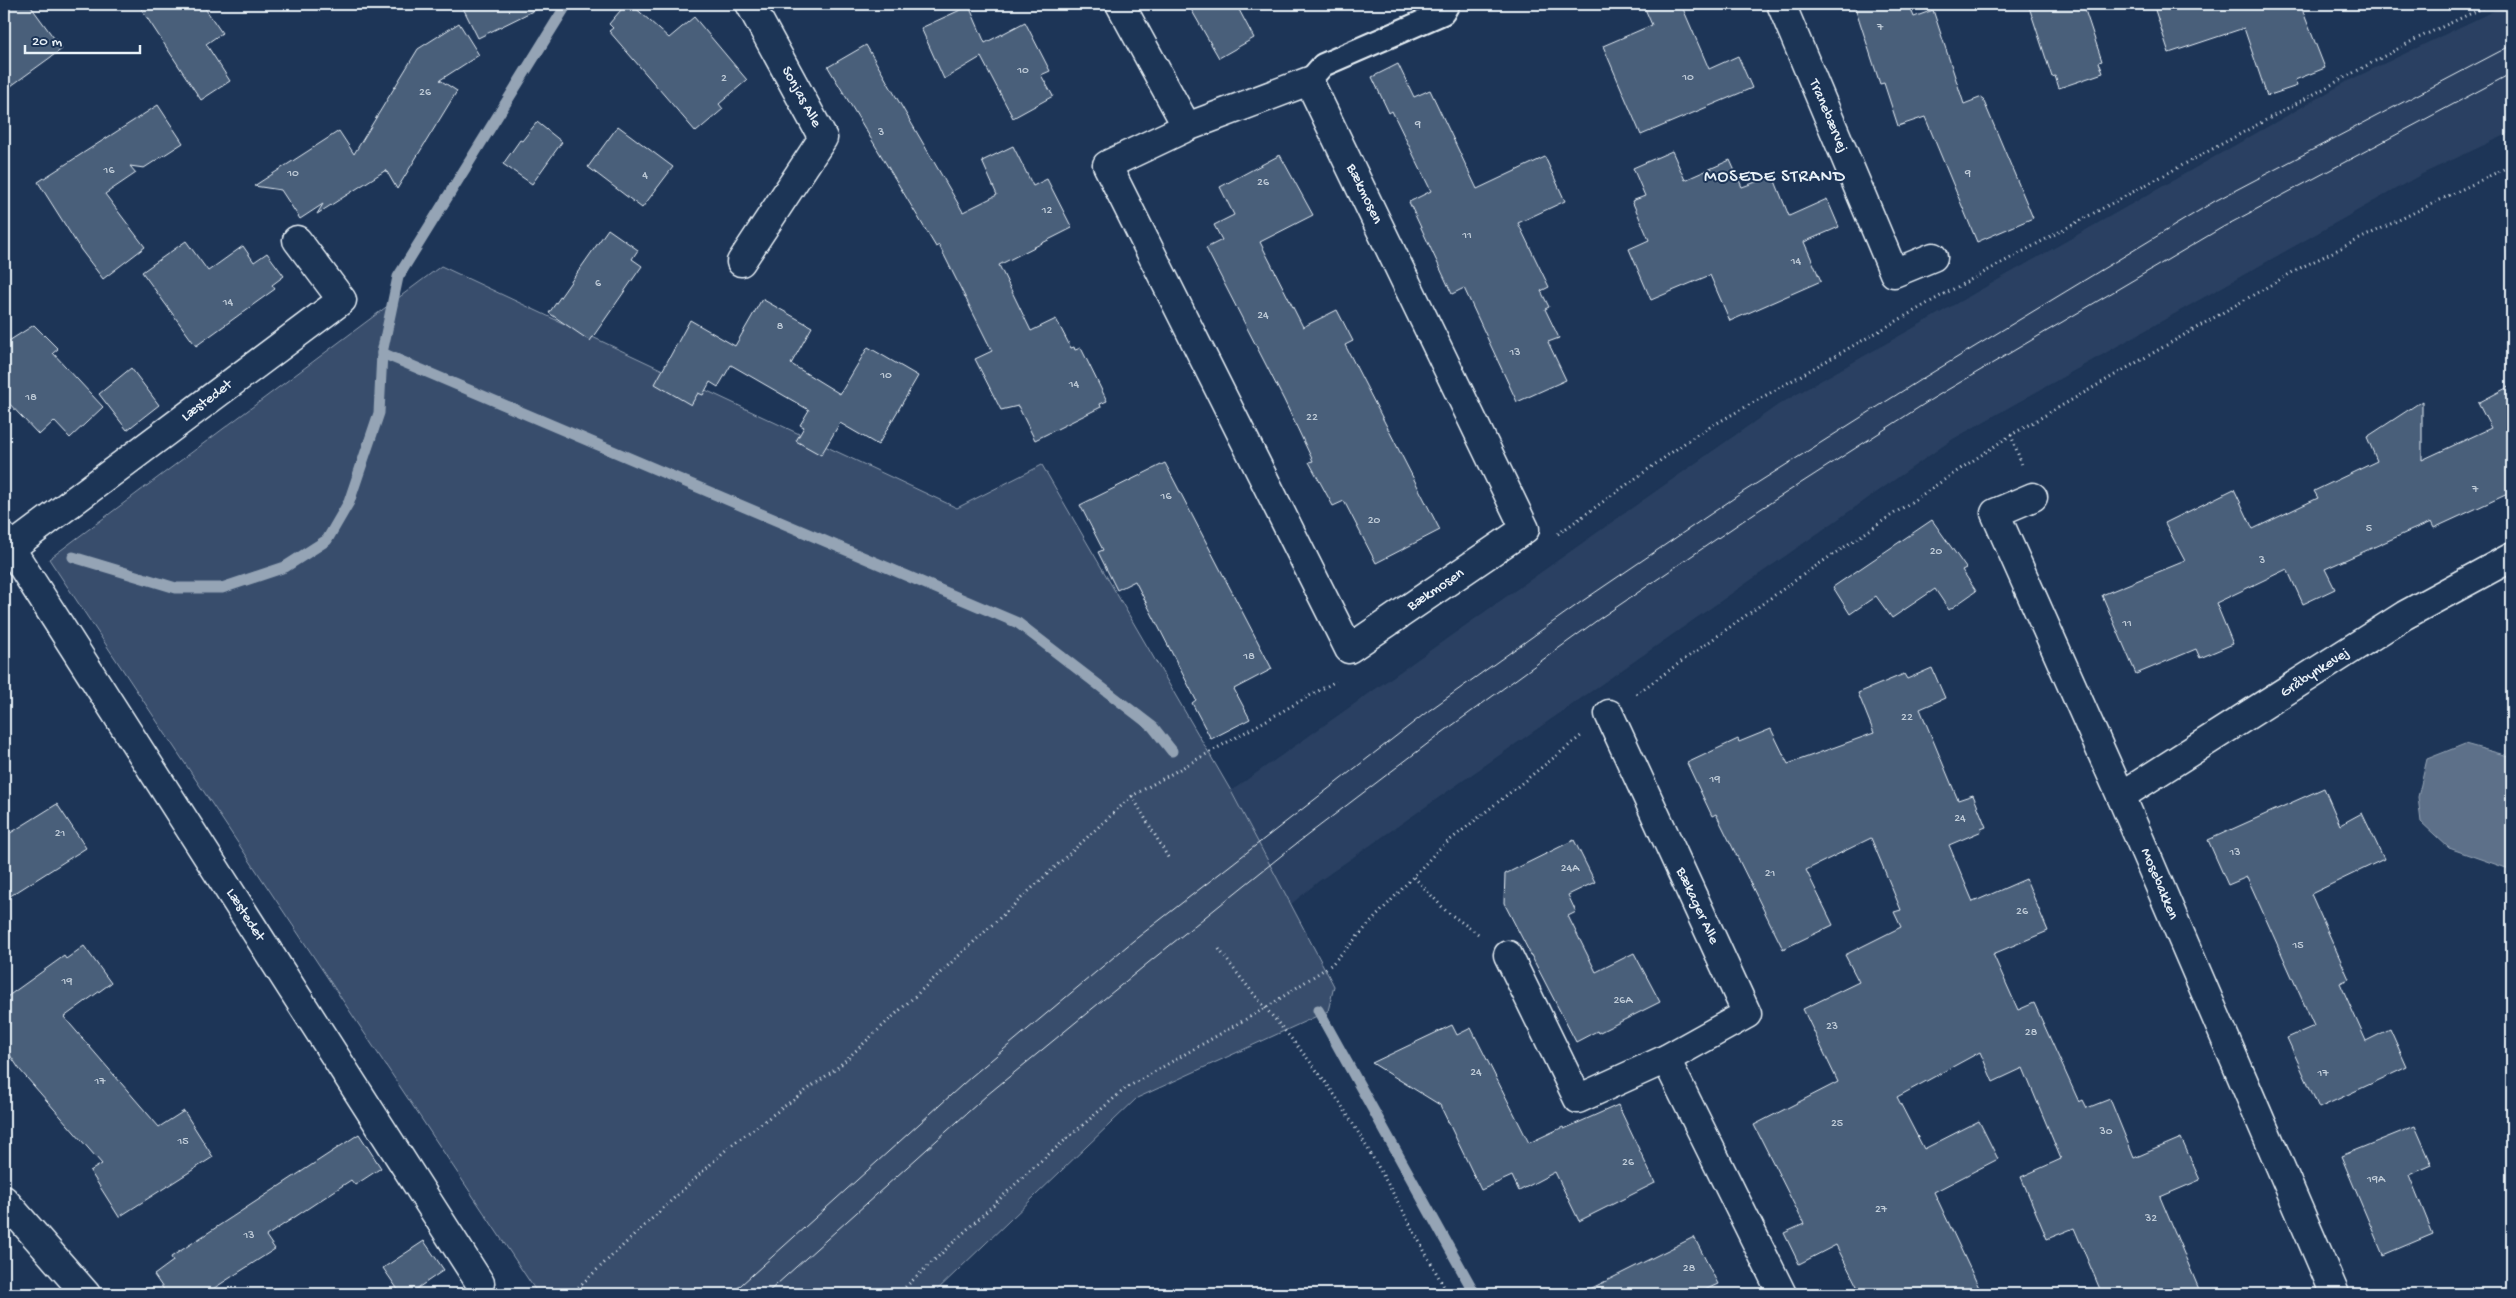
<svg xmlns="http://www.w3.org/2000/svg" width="2516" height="1298" font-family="'Gochi Hand',sans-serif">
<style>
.built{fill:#2a4162}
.green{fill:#374d6c;stroke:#909fb2}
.water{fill:#5d7089;stroke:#95a4b5}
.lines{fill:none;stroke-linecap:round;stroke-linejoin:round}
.stream{stroke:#95a4b5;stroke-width:11}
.building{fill:#495e7a;stroke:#e8f1f8}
.service-casing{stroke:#e8f1f8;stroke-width:26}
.minor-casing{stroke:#e8f1f8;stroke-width:31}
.tertiary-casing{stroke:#e8f1f8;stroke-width:31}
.path{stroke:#e8f1f8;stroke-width:3;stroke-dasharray:1 4;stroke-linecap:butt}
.service{stroke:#1d3557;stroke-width:22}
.minor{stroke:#1d3557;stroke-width:28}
.tertiary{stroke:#1d3557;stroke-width:28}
.tram{stroke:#e8f1f8;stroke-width:1}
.labels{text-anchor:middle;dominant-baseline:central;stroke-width:4;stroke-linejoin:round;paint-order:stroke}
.number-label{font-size:12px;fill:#c0ccd8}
.street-label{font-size:15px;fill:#e8f1f8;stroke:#1d3557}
.quarter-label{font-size:18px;letter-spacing:1px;fill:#e8f1f8;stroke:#1d3557}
</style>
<rect width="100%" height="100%" fill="#1d3557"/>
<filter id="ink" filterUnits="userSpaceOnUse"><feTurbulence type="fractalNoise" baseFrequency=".02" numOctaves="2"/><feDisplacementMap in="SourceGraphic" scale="10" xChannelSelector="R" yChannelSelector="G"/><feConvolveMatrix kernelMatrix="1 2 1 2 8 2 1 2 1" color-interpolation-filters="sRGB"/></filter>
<g filter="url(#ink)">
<path class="built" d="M 2508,4 L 2512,4 L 2512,132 L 2422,174 L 1953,439 L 1319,881 L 828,1288 L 683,1294 L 1231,791 L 1778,405 L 2348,81 Z"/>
<path class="green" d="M 441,266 L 957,508 L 1042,465 L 1231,791 L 1334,986 L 1328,1011 L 1137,1098 L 933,1294 L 538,1294 L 49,559 Z"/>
<path class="water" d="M 2465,744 L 2512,757 L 2512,870 L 2449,848 L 2421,822 L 2418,797 L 2427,759 Z"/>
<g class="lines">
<g class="stream">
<path d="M 382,353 L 1018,623 L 1153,727 L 1172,751"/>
<path d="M 73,557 L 176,588 L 222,588 L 285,567 L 327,540 L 349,502 L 379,413 L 382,353 L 398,277 L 567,4"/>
<path d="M 1318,1010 L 1475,1294"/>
</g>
</g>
<g class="building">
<path d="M 4,4 L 29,4 L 62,49 L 4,91 Z"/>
<path d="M 138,4 L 202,4 L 222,33 L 206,44 L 230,81 L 201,100 Z"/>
<path d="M 461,4 L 547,4 L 478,38 Z"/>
<path d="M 626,4 L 631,4 L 669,38 L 694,17 L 747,80 L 719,104 L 723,109 L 696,132 L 609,31 L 613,28 L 609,24 Z"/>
<path d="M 1188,4 L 1236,4 L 1254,38 L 1219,58 Z"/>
<path d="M 1643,4 L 1681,4 L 1709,69 L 1738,56 L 1752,88 L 1641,135 L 1603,46 L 1652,25 Z"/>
<path d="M 1854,4 L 1909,4 L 1914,17 L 1933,10 L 1964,104 L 1982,97 L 2033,218 L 1977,242 L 1925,117 L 1898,126 L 1884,83 L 1880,84 Z"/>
<path d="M 2028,4 L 2083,4 L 2102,61 L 2099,62 L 2103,73 L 2059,88 L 2055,76 L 2052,77 Z"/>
<path d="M 2153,4 L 2300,4 L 2325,68 L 2295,80 L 2297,86 L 2267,96 L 2244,28 L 2169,53 Z"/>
<path d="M 969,6 L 985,43 L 1025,22 L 1050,71 L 1041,75 L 1053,96 L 1013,118 L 981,57 L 944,79 L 921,28 Z"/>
<path d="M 459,23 L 479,55 L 440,80 L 457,91 L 397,189 L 386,170 L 317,214 L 323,204 L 300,219 L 281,190 L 254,186 L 339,131 L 354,154 L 418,49 Z"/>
<path d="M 866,45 L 963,212 L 997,195 L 982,161 L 1013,146 L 1033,186 L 1047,179 L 1072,228 L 999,265 L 1031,331 L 1056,319 L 1071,348 L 1074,347 L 1075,350 L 1081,348 L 1107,401 L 1100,404 L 1101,407 L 1035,440 L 1018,406 L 1001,410 L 975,359 L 992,351 L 939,245 L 936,247 L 828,67 Z"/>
<path d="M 1398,64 L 1414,97 L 1430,90 L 1477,189 L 1545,157 L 1565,201 L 1518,223 L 1549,287 L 1541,291 L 1549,307 L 1545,309 L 1559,338 L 1548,342 L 1566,380 L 1517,402 L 1464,288 L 1452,294 L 1409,202 L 1431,191 L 1392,111 L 1389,113 L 1372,77 Z"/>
<path d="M 158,105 L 183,143 L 144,168 L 130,166 L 136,173 L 105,194 L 145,247 L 103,279 L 81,250 L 38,182 Z"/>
<path d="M 537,122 L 562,142 L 532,184 L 503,164 L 520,140 L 522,141 Z"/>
<path d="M 618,126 L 673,167 L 642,208 L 588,167 Z"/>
<path d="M 1672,151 L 1685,180 L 1730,160 L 1742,187 L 1773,176 L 1789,216 L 1827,199 L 1839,227 L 1804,242 L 1821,281 L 1730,321 L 1710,275 L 1651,300 L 1629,249 L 1649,240 L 1632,201 L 1645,196 L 1633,168 Z"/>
<path d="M 1280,155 L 1313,215 L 1260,242 L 1303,327 L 1337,310 L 1353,341 L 1345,345 L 1440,530 L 1376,563 L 1344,501 L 1333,506 L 1309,462 L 1313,461 L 1284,400 L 1206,248 L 1222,240 L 1214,225 L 1234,215 L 1220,187 Z"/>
<path d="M 608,229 L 638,250 L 632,259 L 642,266 L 590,341 L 549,313 Z"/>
<path d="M 186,241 L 208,271 L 243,246 L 254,262 L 267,253 L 284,276 L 272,285 L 275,289 L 196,346 L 142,272 Z"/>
<path d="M 762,299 L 812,327 L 791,364 L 840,394 L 868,347 L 918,376 L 878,445 L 840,423 L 821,455 L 796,441 L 804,427 L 800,425 L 809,410 L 731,365 L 718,387 L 710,382 L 703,395 L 698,393 L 691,405 L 655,384 L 690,320 L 735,346 Z"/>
<path d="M 34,325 L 58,349 L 53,353 L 103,407 L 70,438 L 54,421 L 39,435 L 4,398 L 4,344 Z"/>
<path d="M 131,368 L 159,405 L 127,430 L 99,394 Z"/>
<path d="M 2512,385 L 2512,492 L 2434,528 L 2431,522 L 2412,530 L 2325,569 L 2335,589 L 2303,604 L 2287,569 L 2216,603 L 2233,644 L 2200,658 L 2196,649 L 2136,674 L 2102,595 L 2185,561 L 2165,523 L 2234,489 L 2253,529 L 2318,498 L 2314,491 L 2377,461 L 2367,437 L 2422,401 L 2422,460 L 2491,428 L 2478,403 Z"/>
<path d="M 1165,463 L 1272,669 L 1234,689 L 1250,719 L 1211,739 L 1192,703 L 1196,700 L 1135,581 L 1117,590 L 1098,552 L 1103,550 L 1080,505 Z"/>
<path d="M 1932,520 L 1966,568 L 1962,570 L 1976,591 L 1949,610 L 1935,589 L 1892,618 L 1876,596 L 1850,614 L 1833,587 Z"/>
<path d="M 1932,668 L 1945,698 L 1920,709 L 1958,800 L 1973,795 L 1986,827 L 1981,829 L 1982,831 L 1949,845 L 1973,902 L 2026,879 L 2048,931 L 1993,954 L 2018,1010 L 2034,1003 L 2079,1102 L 2083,1100 L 2087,1108 L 2110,1099 L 2134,1158 L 2181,1138 L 2200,1180 L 2160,1197 L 2201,1294 L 2102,1294 L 2074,1228 L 2047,1239 L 2021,1177 L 2061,1159 L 2023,1068 L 1993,1082 L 1980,1052 L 1897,1097 L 1924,1149 L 1979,1121 L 1998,1159 L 1934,1192 L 1982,1294 L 1861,1294 L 1836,1245 L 1799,1264 L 1784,1233 L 1804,1224 L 1754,1125 L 1838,1082 L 1803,1009 L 1859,982 L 1845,955 L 1901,927 L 1894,912 L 1901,910 L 1871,838 L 1806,870 L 1833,925 L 1783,949 L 1716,814 L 1712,816 L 1687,763 L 1738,739 L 1739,742 L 1771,729 L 1788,764 L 1874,733 L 1858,693 L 1904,674 L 1907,679 Z"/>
<path d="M 2324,788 L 2340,825 L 2362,813 L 2384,859 L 2311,894 L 2349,979 L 2340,983 L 2366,1041 L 2390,1029 L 2407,1067 L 2319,1108 L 2287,1038 L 2314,1026 L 2247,877 L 2228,885 L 2208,840 Z"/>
<path d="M 57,804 L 86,848 L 4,900 L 4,837 Z"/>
<path d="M 1574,840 L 1595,882 L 1568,895 L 1576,912 L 1568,916 L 1596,972 L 1634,953 L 1660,1002 L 1598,1033 L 1597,1031 L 1576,1042 L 1504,903 L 1505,874 Z"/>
<path d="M 84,946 L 111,983 L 64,1017 L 159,1127 L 184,1111 L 213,1157 L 119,1217 L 90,1171 L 102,1164 L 20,1070 L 4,1046 L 4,999 L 64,956 L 66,959 Z"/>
<path d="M 1452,1025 L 1457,1035 L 1471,1028 L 1529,1143 L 1563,1127 L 1564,1129 L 1618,1105 L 1655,1183 L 1579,1221 L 1555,1172 L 1519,1191 L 1512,1176 L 1481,1190 L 1440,1105 L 1372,1063 Z"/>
<path d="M 2415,1126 L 2432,1165 L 2409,1175 L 2433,1234 L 2383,1255 L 2341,1156 Z"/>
<path d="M 359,1134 L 381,1168 L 355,1185 L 351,1180 L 266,1236 L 275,1249 L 205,1294 L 167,1294 L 154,1275 L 173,1261 L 171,1257 Z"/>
<path d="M 1694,1237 L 1718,1284 L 1696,1294 L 1580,1294 Z"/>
<path d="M 424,1241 L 444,1270 L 409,1294 L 401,1294 L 383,1268 Z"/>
</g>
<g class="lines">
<defs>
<path id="service" d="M 1309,81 L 1323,65 L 1443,13 L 1448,4"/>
<g id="minor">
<path d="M 1120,4 L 1187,127"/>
<path d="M 1781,4 L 1894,273 L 1933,257"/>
<path d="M 1309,81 L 1525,529 L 1349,649 L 1107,165 L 1187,127 Z"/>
<path d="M 741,262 L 823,138 L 750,4"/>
<path d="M 2033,497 L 1995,513 L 2121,796 L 2335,1294"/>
<path d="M 4,538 L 480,1283"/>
<path d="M 11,548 L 342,300 L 297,240"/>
<path d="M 2121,796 L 2405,615 L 2512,557"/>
<path d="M 1508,955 L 1578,1099 L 1666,1059 L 1747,1014 L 1609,714"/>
<path d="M 1666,1059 L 1782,1294"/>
</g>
<path id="tertiary" d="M 4,1200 L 86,1294"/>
</defs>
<use href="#service" class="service-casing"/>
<use href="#minor" class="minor-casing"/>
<use href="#tertiary" class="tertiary-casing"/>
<g class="path">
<path d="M 2011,435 L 2022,465"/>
<path d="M 1558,534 L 1696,435 L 1946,293 L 2414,40 L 2491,4"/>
<path d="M 1636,694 L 1807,572 L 2011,435 L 2300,268 L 2512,165"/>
<path d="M 1132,796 L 1169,859"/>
<path d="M 1414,877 L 1446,911 L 1481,936"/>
<path d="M 1219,949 C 1258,1004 1309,1053 1345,1111 C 1382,1170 1414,1233 1448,1294"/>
<path d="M 571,1294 L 730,1146 L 837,1068 L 1132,796 L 1336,681"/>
<path d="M 898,1294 L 1035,1166 L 1126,1088 L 1267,1007 L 1331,965 L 1439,849 L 1581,736"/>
</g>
<use href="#service" class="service"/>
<use href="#minor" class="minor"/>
<use href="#tertiary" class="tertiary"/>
<g class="tram">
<path d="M 731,1294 L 972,1076 L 1133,941 L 1427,712 L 1581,602 L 1743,492 L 1920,380 L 2215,201 L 2512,45"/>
<path d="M 766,1294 L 987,1095 L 1148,963 L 1292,847 L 1439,735 L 1599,619 L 1756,512 L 1932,399 L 2223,227 L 2512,73"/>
</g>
</g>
</g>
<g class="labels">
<g class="number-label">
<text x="1880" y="28">7</text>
<text x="1023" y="71">10</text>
<text x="1688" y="78">10</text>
<text x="724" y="79">2</text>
<text x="425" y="93">26</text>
<text x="1418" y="125">9</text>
<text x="881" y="133">3</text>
<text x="109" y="171">16</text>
<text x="293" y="174">10</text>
<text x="1968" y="174">9</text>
<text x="645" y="176">4</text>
<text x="1263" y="183">26</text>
<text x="1047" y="211">12</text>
<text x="1467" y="236">11</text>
<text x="1796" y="262">14</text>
<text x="598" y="284">6</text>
<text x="228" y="303">14</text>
<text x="1263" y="316">24</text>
<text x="780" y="327">8</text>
<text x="1515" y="353">13</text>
<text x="886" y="376">10</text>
<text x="1074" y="385">14</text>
<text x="31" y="398">18</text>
<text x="1312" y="418">22</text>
<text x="2475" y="490">7</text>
<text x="1166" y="497">16</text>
<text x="1374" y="521">20</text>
<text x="2369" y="529">5</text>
<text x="1936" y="552">20</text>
<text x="2262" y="561">3</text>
<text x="2127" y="624">11</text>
<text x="1249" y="657">18</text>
<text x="1907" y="718">22</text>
<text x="1715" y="780">19</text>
<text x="1960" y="819">24</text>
<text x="60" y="834">21</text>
<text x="2235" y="853">13</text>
<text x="1570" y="869">24A</text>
<text x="1770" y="874">21</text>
<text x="2022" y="912">26</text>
<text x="2298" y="946">15</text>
<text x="67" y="982">19</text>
<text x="1623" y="1001">26A</text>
<text x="1832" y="1027">23</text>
<text x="2031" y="1033">28</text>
<text x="1476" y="1073">24</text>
<text x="2323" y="1074">17</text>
<text x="100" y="1082">17</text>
<text x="1837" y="1124">25</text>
<text x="2106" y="1132">30</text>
<text x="183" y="1142">15</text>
<text x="1628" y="1163">26</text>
<text x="2376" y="1180">19A</text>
<text x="1881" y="1210">27</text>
<text x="2151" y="1219">32</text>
<text x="249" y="1236">13</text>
<text x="1689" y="1269">28</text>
</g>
<g class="street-label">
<text transform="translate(801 97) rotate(61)">Sonjas Alle</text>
<text transform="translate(1828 116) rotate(67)">Tranebærvej</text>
<text transform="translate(1364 194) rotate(64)">Bækmosen</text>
<text transform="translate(207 401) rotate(-37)">Læstedet</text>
<text transform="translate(1436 590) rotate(-34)">Bækmosen</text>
<text transform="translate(2315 673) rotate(-33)">Gråbynkevej</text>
<text transform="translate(2159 884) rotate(67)">Mosebakken</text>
<text transform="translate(1697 906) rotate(65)">Bækager Alle</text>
<text transform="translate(245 915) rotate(57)">Læstedet</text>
</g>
<g class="quarter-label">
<text x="1775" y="177">MOSEDE STRAND</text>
</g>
</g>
<rect width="2516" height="1298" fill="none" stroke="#1d3557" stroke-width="20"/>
<rect x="10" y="10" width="2496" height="1278" fill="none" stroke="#e8f1f8" stroke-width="2" filter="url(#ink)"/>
<path d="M25 45v8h115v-8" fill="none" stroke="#e8f1f8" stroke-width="2.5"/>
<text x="32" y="45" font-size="15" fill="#e8f1f8" stroke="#1d3557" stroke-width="4" paint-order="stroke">20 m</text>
</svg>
